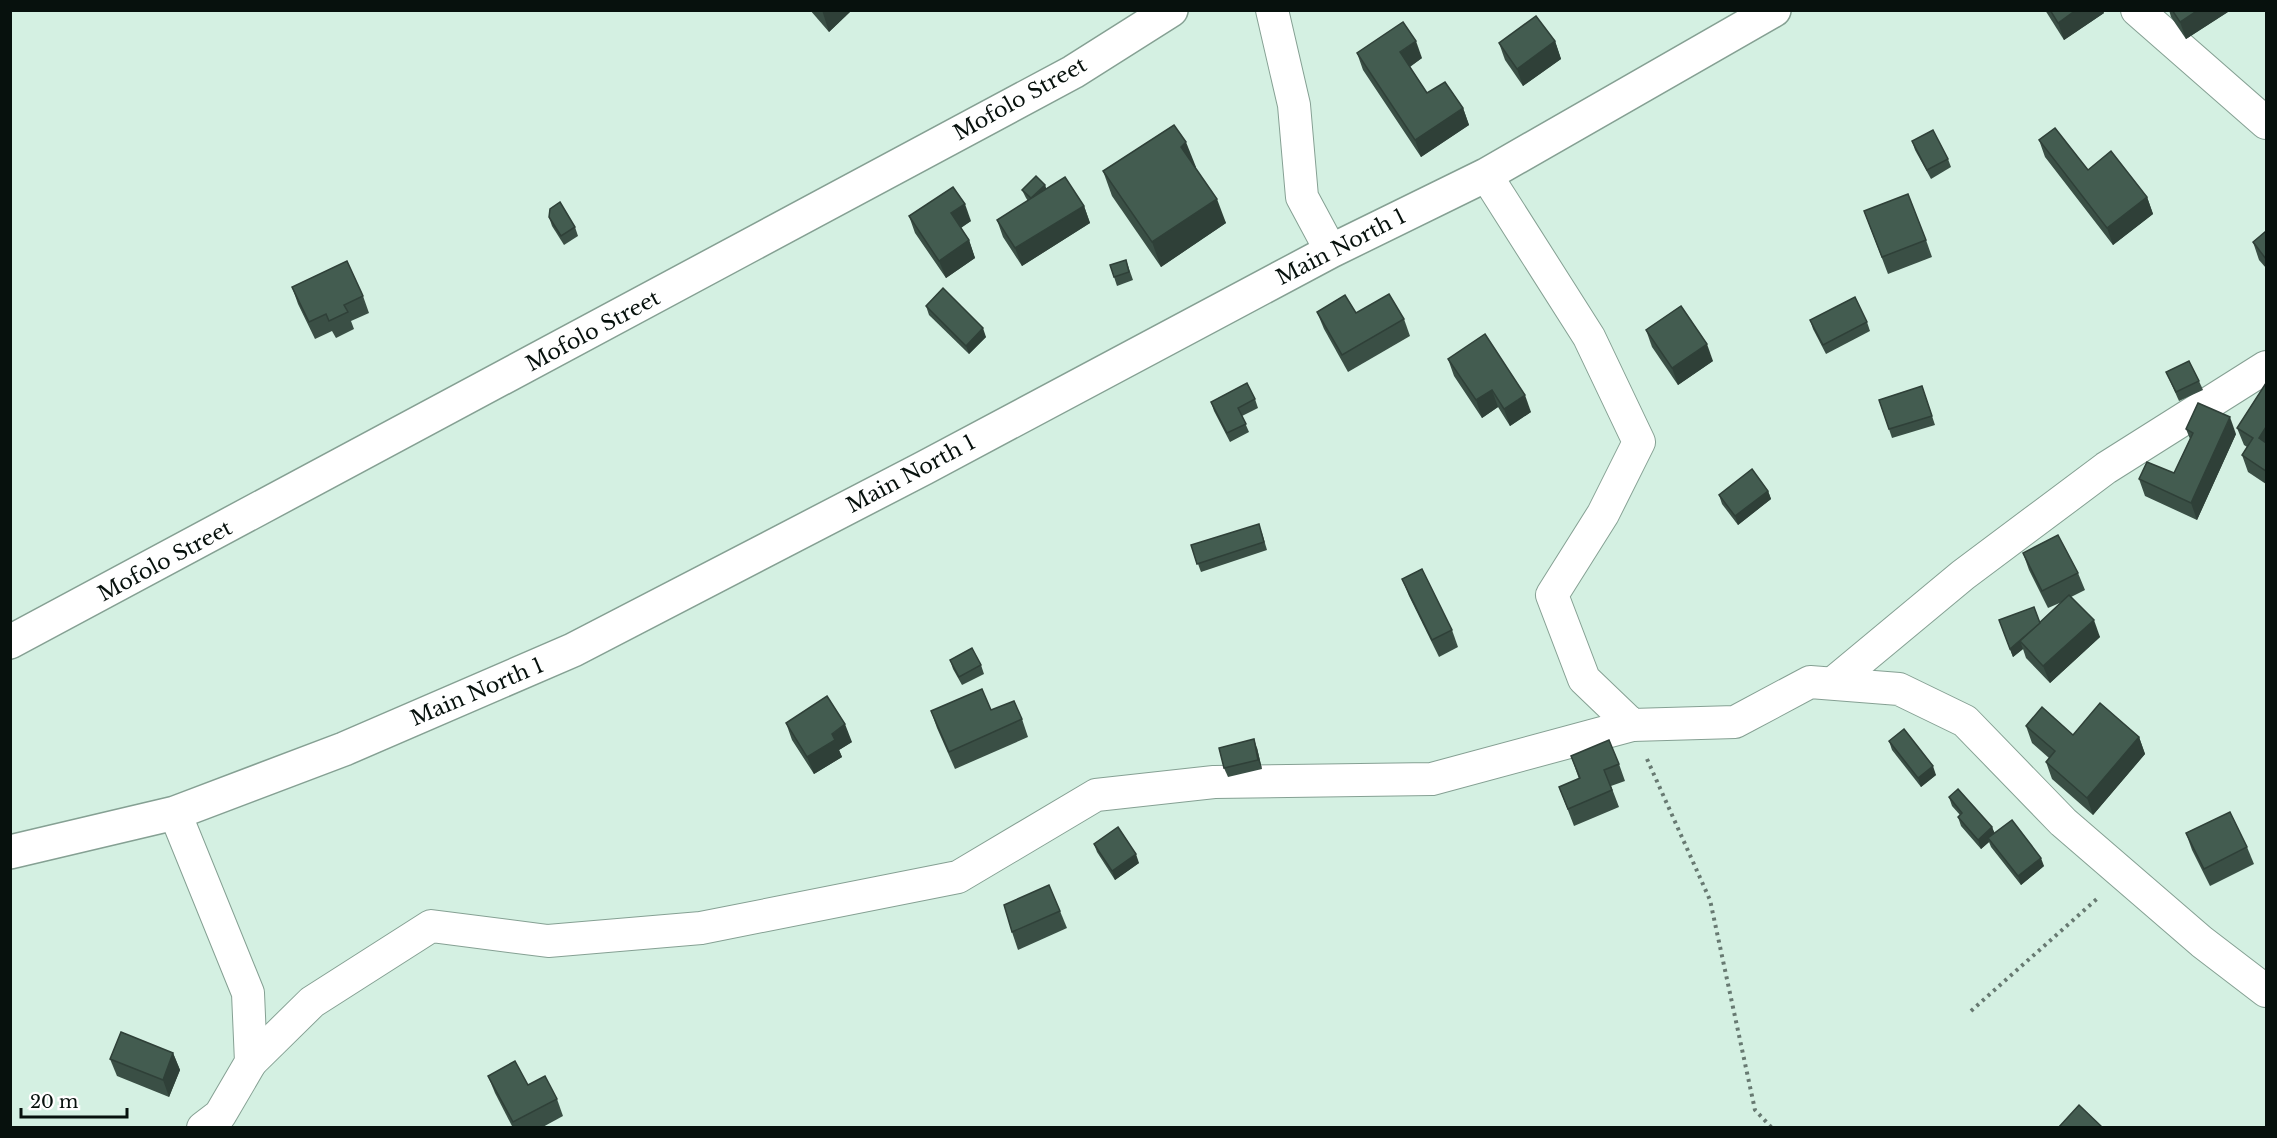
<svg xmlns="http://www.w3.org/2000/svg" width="2277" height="1138" font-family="'Libre Baskerville',serif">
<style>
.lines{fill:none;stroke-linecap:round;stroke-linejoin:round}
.minor-casing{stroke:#85a093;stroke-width:34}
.secondary-casing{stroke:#85a093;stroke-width:36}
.primary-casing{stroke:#85a093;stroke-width:36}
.path{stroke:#677971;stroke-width:4;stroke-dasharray:3 4.5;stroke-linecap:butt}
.minor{stroke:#fff;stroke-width:32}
.secondary{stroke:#fff;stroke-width:33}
.primary{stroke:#fff;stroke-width:33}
.wall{fill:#3a4f45}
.shaded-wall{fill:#2f4038}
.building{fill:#435c50;stroke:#2f4038;stroke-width:1.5}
.labels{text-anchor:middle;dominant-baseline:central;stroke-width:6;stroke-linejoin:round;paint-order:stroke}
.street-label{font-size:21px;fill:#07110d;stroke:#fff}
</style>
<rect width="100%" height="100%" fill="#d4f0e2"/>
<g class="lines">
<defs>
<g id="minor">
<path d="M 1272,10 L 1294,105 L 1302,197 L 1331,251"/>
<path d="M 2137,10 L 2266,123"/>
<path d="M 1486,175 L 1589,337 L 1639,442 L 1603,514 L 1552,595 L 1584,679 L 1632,725 L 1735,722 L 1810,682 L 1899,689 L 1965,721 L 2063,822 L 2202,942 L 2266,991"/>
<path d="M 1833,683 L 1963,575 L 2106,468 L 2266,367"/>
<path d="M 175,813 L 248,993 L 251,1062 L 220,1115 L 203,1128"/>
<path d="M 251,1062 L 312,1002 L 431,926 L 548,941 L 701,928 L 958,877 L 1096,795 L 1214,782 L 1432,779 L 1632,725"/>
</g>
<path id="secondary" d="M 10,642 L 1073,72 L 1171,10"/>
<path id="primary" d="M 10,852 L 175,813 L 344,749 L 573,650 L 924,468 L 1331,251 L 1486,175 L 1774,10"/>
</defs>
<use href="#minor" class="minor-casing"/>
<use href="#secondary" class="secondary-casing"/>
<use href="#primary" class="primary-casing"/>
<g class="path">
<path d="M 1647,759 L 1710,900 L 1755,1110 L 1772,1128"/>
<path d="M 1971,1011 L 2099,897"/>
</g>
<use href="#minor" class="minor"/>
<use href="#secondary" class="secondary"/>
<use href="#primary" class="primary"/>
</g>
<g class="wall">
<path d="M 810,10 L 852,10 L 829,32 Z"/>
<path d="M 2045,10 L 2102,10 L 2104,13 L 2064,40 Z"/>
<path d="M 2169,10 L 2231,10 L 2186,39 L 2171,17 Z"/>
<path d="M 1555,41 L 1561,59 L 1523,86 L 1505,60 L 1499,43 Z"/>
<path d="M 1357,53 L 1422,58 L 1410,67 L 1427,93 L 1463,108 L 1469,125 L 1421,157 L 1363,70 Z"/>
<path d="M 2039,140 L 2088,170 L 2147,197 L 2153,214 L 2113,245 L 2045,157 Z"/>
<path d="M 1912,141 L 1948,159 L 1951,167 L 1931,179 L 1915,150 Z"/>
<path d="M 1195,167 L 1226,223 L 1161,267 L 1112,196 L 1103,171 Z"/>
<path d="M 1045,185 L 1046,189 L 1084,206 L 1090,223 L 1022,266 L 1003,237 L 997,220 L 1028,201 L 1026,198 L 1022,190 Z"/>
<path d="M 1864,211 L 1926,240 L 1932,257 L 1888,274 Z"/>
<path d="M 909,216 L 971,221 L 961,228 L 969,240 L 975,258 L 946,278 L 915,233 Z"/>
<path d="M 549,217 L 575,227 L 578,236 L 564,245 L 552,226 Z"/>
<path d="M 2266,231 L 2266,268 L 2259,260 L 2253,242 Z"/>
<path d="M 1126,260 L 1133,280 L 1117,286 L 1114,277 Z"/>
<path d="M 292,287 L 363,296 L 369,313 L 351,321 L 354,329 L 336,338 L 332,331 L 315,339 L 298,304 Z"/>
<path d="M 926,306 L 986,337 L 969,354 L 929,315 Z"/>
<path d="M 1317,312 L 1356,313 L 1404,319 L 1410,336 L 1348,372 L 1324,329 Z"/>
<path d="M 1810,320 L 1867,322 L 1870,331 L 1826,354 L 1813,329 Z"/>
<path d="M 1646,330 L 1713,361 L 1678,385 L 1652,347 Z"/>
<path d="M 1448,359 L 1531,412 L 1510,426 L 1498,407 L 1482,418 L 1454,376 Z"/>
<path d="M 2166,372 L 2199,381 L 2203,390 L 2179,401 Z"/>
<path d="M 2266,383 L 2266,484 L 2248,472 L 2242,455 L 2247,447 L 2244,445 L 2237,428 Z"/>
<path d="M 1922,386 L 1935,425 L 1892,438 L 1879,400 Z"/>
<path d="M 1255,399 L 1258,408 L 1242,416 L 1249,432 L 1230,442 L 1214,411 L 1211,402 Z"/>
<path d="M 2186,429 L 2236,434 L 2197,520 L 2145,496 L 2139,479 L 2174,473 L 2190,439 Z"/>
<path d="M 1768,491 L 1771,499 L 1738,525 L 1722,504 L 1719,495 Z"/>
<path d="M 1262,533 L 1267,550 L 1201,572 L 1191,545 Z"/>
<path d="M 2023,553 L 2078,573 L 2085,590 L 2071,597 L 2100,637 L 2050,683 L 2026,658 L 2023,649 L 2013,657 L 1999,620 L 2040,623 L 2062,602 L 2048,608 L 2029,570 Z"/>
<path d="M 1402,579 L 1452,630 L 1458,647 L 1439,657 L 1409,596 Z"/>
<path d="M 950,660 L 981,665 L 984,674 L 962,685 L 953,669 Z"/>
<path d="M 991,710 L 1022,719 L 1028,737 L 955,769 L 937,728 L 931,711 Z"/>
<path d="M 786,723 L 852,742 L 839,750 L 842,757 L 814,774 L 792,740 Z"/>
<path d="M 2026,726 L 2073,735 L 2139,737 L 2145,754 L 2093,815 L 2052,779 L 2046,762 L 2049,758 L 2032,743 Z"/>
<path d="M 1889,741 L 1936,775 L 1921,787 L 1892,750 Z"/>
<path d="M 1257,748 L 1262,769 L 1228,777 L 1224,768 Z"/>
<path d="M 1571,756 L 1619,764 L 1625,781 L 1611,786 L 1619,807 L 1574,826 L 1559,787 L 1579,779 Z"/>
<path d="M 1949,797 L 1992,827 L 1994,833 L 2044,866 L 2021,885 L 1991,847 L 1989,842 L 1981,849 L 1961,826 L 1958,817 L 1960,815 L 1952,806 Z"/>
<path d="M 2186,833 L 2247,847 L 2254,864 L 2210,886 L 2192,850 Z"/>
<path d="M 1094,844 L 1139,863 L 1115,880 L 1097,852 Z"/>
<path d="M 1060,911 L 1067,928 L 1018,950 L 1012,932 Z"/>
<path d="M 173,1053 L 180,1070 L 169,1097 L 117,1076 L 110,1059 Z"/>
<path d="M 488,1076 L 557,1099 L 563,1116 L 541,1128 L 513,1128 L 495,1093 Z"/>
</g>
<g class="shaded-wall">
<path d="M 822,10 L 852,10 L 829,32 Z"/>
<path d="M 2076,10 L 2102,10 L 2104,13 L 2064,40 L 2058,23 Z"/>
<path d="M 2198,10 L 2231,10 L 2186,39 L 2180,22 Z"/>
<path d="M 1416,41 L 1422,58 L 1406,69 L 1400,52 Z"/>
<path d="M 1555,41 L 1561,59 L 1523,86 L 1517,69 Z"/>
<path d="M 1463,108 L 1469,125 L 1421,157 L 1415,140 Z"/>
<path d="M 1186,142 L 1196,167 L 1190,171 L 1181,147 Z"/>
<path d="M 1045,185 L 1048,194 L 1034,207 L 1031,198 Z"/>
<path d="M 2147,197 L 2153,214 L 2113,245 L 2107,228 Z"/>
<path d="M 1217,199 L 1226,223 L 1161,267 L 1152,242 Z"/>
<path d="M 965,204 L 971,221 L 957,230 L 951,213 Z"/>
<path d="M 1084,206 L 1090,223 L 1022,266 L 1015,248 Z"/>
<path d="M 969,240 L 975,258 L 946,278 L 939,261 Z"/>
<path d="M 983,328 L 986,337 L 969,354 L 966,346 Z"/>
<path d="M 1707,344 L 1713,361 L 1678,385 L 1672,368 Z"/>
<path d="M 1492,390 L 1498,407 L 1482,418 L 1476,400 Z"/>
<path d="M 1525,395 L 1531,412 L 1510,426 L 1504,409 Z"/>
<path d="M 2230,417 L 2236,434 L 2197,520 L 2191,503 Z"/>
<path d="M 2266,427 L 2266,454 L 2259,438 Z"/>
<path d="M 1768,491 L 1771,499 L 1738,525 L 1735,516 Z"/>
<path d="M 2094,620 L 2100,637 L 2050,683 L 2043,666 Z"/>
<path d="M 2040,624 L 2020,641 L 2023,649 L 2013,657 L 2010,649 Z"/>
<path d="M 845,724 L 852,742 L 839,750 L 842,757 L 814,774 L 807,757 L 832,734 Z"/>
<path d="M 2139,737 L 2145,754 L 2093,815 L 2087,798 Z"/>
<path d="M 1254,739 L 1257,748 L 1262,769 L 1258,760 Z"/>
<path d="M 1933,766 L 1936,775 L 1921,787 L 1918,778 Z"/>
<path d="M 1992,827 L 1996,836 L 1988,838 L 1989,842 L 1981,849 L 1978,840 Z"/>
<path d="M 1136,854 L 1139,863 L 1115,880 L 1112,871 Z"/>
<path d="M 2041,858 L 2044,866 L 2021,885 L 2018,876 Z"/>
<path d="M 173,1053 L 180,1070 L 169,1097 L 163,1080 Z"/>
</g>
<g class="building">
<path d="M 2050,10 L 2076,10 L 2058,23 Z"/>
<path d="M 2172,10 L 2198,10 L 2180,22 Z"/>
<path d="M 1536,16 L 1555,41 L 1517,69 L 1499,43 Z"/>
<path d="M 1403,22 L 1416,41 L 1400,52 L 1427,93 L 1445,82 L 1463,108 L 1415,140 L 1357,53 Z"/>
<path d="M 1174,125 L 1186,142 L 1181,147 L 1217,199 L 1152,242 L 1103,171 Z"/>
<path d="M 2055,128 L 2088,170 L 2111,151 L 2147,197 L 2107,228 L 2039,140 Z"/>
<path d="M 1933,130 L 1948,159 L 1927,170 L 1912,141 Z"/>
<path d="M 1036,176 L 1045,185 L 1031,198 L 1022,190 Z"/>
<path d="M 1065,177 L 1084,206 L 1015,248 L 997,220 Z"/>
<path d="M 953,187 L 965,204 L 951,213 L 969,240 L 939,261 L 909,216 Z"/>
<path d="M 1908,194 L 1926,240 L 1882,257 L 1864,211 Z"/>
<path d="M 560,202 L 575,227 L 561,236 L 549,217 L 550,209 Z"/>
<path d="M 2266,231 L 2266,259 L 2253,242 Z"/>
<path d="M 1126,260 L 1129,272 L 1114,277 L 1110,265 Z"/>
<path d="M 347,261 L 363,296 L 344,305 L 348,312 L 329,321 L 326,314 L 309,322 L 292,287 Z"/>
<path d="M 943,288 L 983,328 L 966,346 L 926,306 Z"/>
<path d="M 1389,294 L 1404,319 L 1342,355 L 1317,312 L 1345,295 L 1356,313 Z"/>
<path d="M 1855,297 L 1867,322 L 1823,345 L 1810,320 Z"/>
<path d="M 1681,306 L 1707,344 L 1672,368 L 1646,330 Z"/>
<path d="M 1485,334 L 1525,395 L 1504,409 L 1492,390 L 1476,400 L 1448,359 Z"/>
<path d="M 2189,361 L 2199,381 L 2176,392 L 2166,372 Z"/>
<path d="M 1247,383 L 1255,399 L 1238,408 L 1246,424 L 1227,433 L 1211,402 Z"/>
<path d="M 2266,383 L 2266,427 L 2259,438 L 2266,443 L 2266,471 L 2242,455 L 2253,438 L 2237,428 Z"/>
<path d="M 1922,386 L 1932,416 L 1889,429 L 1879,400 Z"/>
<path d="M 2198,403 L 2230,417 L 2191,503 L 2139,479 L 2147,462 L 2174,473 L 2193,433 L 2186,429 Z"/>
<path d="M 1752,469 L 1768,491 L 1735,516 L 1719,495 Z"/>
<path d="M 1259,524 L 1264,542 L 1197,564 L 1191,545 Z"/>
<path d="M 2058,535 L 2078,573 L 2042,591 L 2023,553 Z"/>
<path d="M 1422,569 L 1452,630 L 1432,640 L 1402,579 Z"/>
<path d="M 2069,595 L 2094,620 L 2043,666 L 2020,641 Z"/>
<path d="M 2034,607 L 2040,623 L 2010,649 L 1999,620 Z"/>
<path d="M 972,648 L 981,665 L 959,677 L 950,660 Z"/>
<path d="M 982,689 L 991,710 L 1014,701 L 1022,719 L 949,752 L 931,711 Z"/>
<path d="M 827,696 L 845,724 L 832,734 L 835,740 L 807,757 L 786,723 Z"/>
<path d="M 2100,703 L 2139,737 L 2087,798 L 2046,762 L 2055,751 L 2026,726 L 2042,707 L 2073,735 Z"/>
<path d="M 1904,729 L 1933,766 L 1918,778 L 1889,741 Z"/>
<path d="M 1254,739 L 1258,760 L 1224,768 L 1219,748 Z"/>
<path d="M 1609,740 L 1619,764 L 1604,770 L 1612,790 L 1568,809 L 1559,787 L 1580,778 L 1571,756 Z"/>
<path d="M 1958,789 L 1992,827 L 1978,840 L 1958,817 L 1962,813 L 1949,797 Z"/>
<path d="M 2230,812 L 2247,847 L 2204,869 L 2186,833 Z"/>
<path d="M 2012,820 L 2041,858 L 2018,876 L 1988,838 Z"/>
<path d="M 1118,827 L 1136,854 L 1112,871 L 1094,844 Z"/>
<path d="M 1049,885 L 1060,911 L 1012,932 L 1004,905 Z"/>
<path d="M 121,1032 L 173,1053 L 163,1080 L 110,1059 Z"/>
<path d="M 515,1061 L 528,1085 L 545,1076 L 557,1099 L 513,1122 L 488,1076 Z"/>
<path d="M 2079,1105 L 2103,1128 L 2058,1128 Z"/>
</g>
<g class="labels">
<g class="street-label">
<text transform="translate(1020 99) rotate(-29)">Mofolo Street</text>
<text transform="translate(1341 247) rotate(-27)">Main North 1</text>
<text transform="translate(593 331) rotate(-28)">Mofolo Street</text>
<text transform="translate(911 474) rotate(-28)">Main North 1</text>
<text transform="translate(165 561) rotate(-28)">Mofolo Street</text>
<text transform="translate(477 692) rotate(-23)">Main North 1</text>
</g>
</g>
<rect width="2277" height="1138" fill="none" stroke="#07110d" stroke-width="24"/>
<path d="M21 1108v9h106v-9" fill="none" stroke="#07110d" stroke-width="3"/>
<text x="30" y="1108" font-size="18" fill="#07110d" stroke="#ffffff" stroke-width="4.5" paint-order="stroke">20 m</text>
</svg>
